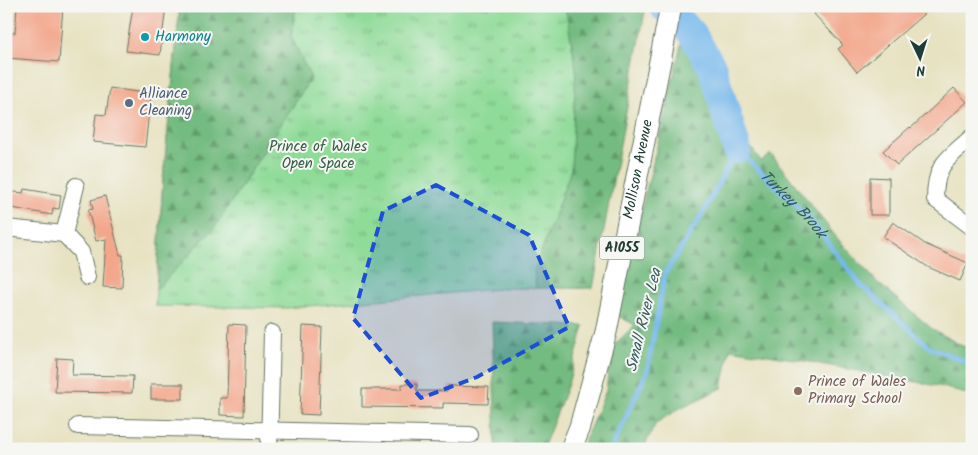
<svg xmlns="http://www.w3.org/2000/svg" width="978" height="455" font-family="Kalam,sans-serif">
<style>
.grass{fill:url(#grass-tufts);stroke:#578c66}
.forest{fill:url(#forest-firs);stroke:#497c5a}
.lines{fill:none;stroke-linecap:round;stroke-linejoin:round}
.stream{stroke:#76b8ec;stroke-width:5}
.river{stroke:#76b8ec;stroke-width:29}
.building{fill:#f3a68a}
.minor-casing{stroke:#657765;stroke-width:18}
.major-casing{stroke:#657765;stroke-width:23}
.minor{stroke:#fff;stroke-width:16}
.major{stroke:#fff;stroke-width:21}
.marked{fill:#1d4ed8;fill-opacity:0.2;stroke:#1d4ed8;stroke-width:4;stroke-dasharray:10 6;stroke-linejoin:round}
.culture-dot{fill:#0f9aa8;stroke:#f6f6f2;stroke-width:2}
.service-dot{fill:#5c6f8a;stroke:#f6f6f2;stroke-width:2}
.education-dot{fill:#8d6e63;stroke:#f6f6f2;stroke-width:2}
.labels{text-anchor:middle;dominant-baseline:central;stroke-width:4;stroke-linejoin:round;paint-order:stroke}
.shield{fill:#f6f6f2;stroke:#60746d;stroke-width:1}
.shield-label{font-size:14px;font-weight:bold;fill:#1f3d34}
.culture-label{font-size:15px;fill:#0d838f;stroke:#f6f6f2;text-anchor:start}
.service-label{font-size:15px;fill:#4e5e75;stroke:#f6f6f2;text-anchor:start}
.park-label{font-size:15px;fill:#355d48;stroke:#f6f6f2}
.street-label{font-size:15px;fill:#1f3d34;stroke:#f6f6f2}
.education-label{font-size:15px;fill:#785e54;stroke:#f6f6f2;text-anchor:start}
.water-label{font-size:16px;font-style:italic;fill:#355c62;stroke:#f6f6f2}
</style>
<defs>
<pattern id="grass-tufts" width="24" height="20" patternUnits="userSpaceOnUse" patternTransform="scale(1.25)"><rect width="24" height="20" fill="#8fdb98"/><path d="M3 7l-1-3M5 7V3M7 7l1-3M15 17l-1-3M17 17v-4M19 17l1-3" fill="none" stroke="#74b37d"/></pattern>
<pattern id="forest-firs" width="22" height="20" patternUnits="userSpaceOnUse" patternTransform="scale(1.25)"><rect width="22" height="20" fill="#73bb80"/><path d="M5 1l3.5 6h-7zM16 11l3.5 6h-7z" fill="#5e996a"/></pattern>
</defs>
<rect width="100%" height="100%" fill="#f6f6f2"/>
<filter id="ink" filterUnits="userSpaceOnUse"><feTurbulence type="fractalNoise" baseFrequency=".02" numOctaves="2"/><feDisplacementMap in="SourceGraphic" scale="10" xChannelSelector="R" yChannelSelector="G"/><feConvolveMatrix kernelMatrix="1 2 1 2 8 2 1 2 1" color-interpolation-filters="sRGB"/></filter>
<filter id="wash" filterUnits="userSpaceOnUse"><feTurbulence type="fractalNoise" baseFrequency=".0096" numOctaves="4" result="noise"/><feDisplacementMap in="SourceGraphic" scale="20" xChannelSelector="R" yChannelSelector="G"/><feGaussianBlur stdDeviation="1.12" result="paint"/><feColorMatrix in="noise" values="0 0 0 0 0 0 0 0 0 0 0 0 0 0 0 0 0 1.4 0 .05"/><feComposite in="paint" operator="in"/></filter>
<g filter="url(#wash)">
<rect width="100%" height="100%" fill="#e7e2c1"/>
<path class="grass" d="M 180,6 L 634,6 L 584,288 L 508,288 L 286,308 L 155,306 L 163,180 Z"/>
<g class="forest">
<path d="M 180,6 L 296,6 L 291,37 L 311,78 L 215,227 L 156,290 L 163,180 Z"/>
<path d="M 565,6 L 646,6 L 593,288 L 536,288 L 534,271 L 571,170 L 576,68 Z"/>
<path d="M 688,14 L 704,33 L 719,64 L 739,131 L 761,161 L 771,154 L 837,238 L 877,282 L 931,328 L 962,346 L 972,348 L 972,396 L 943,387 L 799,360 L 730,349 L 722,388 L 680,408 L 656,423 L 643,449 L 581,449 L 606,391 L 611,348 L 635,325 L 616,315 L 659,138 Z"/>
<path d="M 492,322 L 584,326 L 568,384 L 543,449 L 496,449 Z"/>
</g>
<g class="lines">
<path class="stream" id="s1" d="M 611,449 L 647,372 L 665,274 L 704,211 L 737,149 L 810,219 L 861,285 L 929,347 L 972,364"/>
<path class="river" d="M 663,6 L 691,32 L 712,67 L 737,149"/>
</g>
<g id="blocks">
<g class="building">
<path d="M 17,6 L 63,6 L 59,62 L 6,58 L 6,32 L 15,33 Z"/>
<path d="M 133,6 L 166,6 L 160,55 L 126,51 Z"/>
<path d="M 824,6 L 933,6 L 857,72 L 838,49 L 843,45 L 814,14 Z"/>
<path d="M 110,88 L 151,94 L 145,147 L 93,142 L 96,114 L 106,115 Z"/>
<path d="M 954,88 L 967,102 L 897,165 L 883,151 L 910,127 L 911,128 Z"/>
<path d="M 870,177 L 889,178 L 889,215 L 870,215 Z"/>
<path d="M 24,189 L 61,195 L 59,209 L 53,208 L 52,215 L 6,207 L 6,191 L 23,193 Z"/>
<path d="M 105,196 L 120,255 L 123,255 L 122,288 L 103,287 L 106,239 L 96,241 L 88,210 L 93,209 L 91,200 Z"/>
<path d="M 893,222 L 925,244 L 968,263 L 960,281 L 928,267 L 883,237 Z"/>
<path d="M 229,324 L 246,325 L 244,416 L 220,415 L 220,398 L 227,398 Z"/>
<path d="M 303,326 L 322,327 L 319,415 L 300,414 Z"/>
<path d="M 57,358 L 73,359 L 72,375 L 133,376 L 132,393 L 55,392 Z"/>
<rect x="151" y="384" width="32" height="15"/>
<path d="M 402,384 L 417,384 L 417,391 L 448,391 L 448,386 L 489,387 L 488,404 L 443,403 L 443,408 L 362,407 L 362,389 L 402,389 Z"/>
</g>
</g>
</g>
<g filter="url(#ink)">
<use href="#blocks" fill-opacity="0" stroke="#657765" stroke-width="1"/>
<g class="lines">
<defs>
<g id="minor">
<path d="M 972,137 C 948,159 935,163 935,199 L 972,227"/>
<path d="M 76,186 L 64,234 L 81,252 L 87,277"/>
<path d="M 6,228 L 64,234"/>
<path d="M 78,426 L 470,435"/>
<path d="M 269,449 L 272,333"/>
</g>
<g id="major">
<path id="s2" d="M 571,449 L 580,427 L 606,332 L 671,6"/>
</g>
</defs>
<use href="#minor" class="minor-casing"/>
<use href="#major" class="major-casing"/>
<use href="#minor" class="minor"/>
<use href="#major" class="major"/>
</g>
</g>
<path class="marked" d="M 436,185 L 529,235 L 569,327 L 477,377 L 421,398 L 353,318 L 383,211 Z"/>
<circle class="culture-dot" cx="145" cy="37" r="5"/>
<circle class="service-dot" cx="129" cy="103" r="5"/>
<circle class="education-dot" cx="798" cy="391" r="5"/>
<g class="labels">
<rect class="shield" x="599.5" y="236.5" width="45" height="23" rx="4"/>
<g class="shield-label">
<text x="622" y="248">A1055</text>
</g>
<g class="culture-label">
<text x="155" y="37">Harmony</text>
</g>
<g class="service-label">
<text x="139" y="94">Alliance<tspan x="139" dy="17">Cleaning</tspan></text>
</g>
<g class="park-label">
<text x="318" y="147">Prince of Wales<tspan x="318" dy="17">Open Space</tspan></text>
</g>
<g class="street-label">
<text stroke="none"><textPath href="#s2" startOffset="288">Mollison Avenue</textPath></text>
</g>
<g class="education-label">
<text x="808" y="382">Prince of Wales<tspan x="808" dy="17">Primary School</tspan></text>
</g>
<g class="water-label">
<text stroke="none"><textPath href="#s1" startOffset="408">Turkey Brook</textPath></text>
<text transform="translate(644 320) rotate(-76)">Small River Lea</text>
</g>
</g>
<rect width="978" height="455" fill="none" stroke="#f6f6f2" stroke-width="25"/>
<g transform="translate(920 58) rotate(176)" stroke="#f6f6f2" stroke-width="4" paint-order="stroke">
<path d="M0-4L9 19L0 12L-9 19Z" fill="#1f3d34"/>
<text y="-8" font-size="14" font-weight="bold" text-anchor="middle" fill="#1f3d34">N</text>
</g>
</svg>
